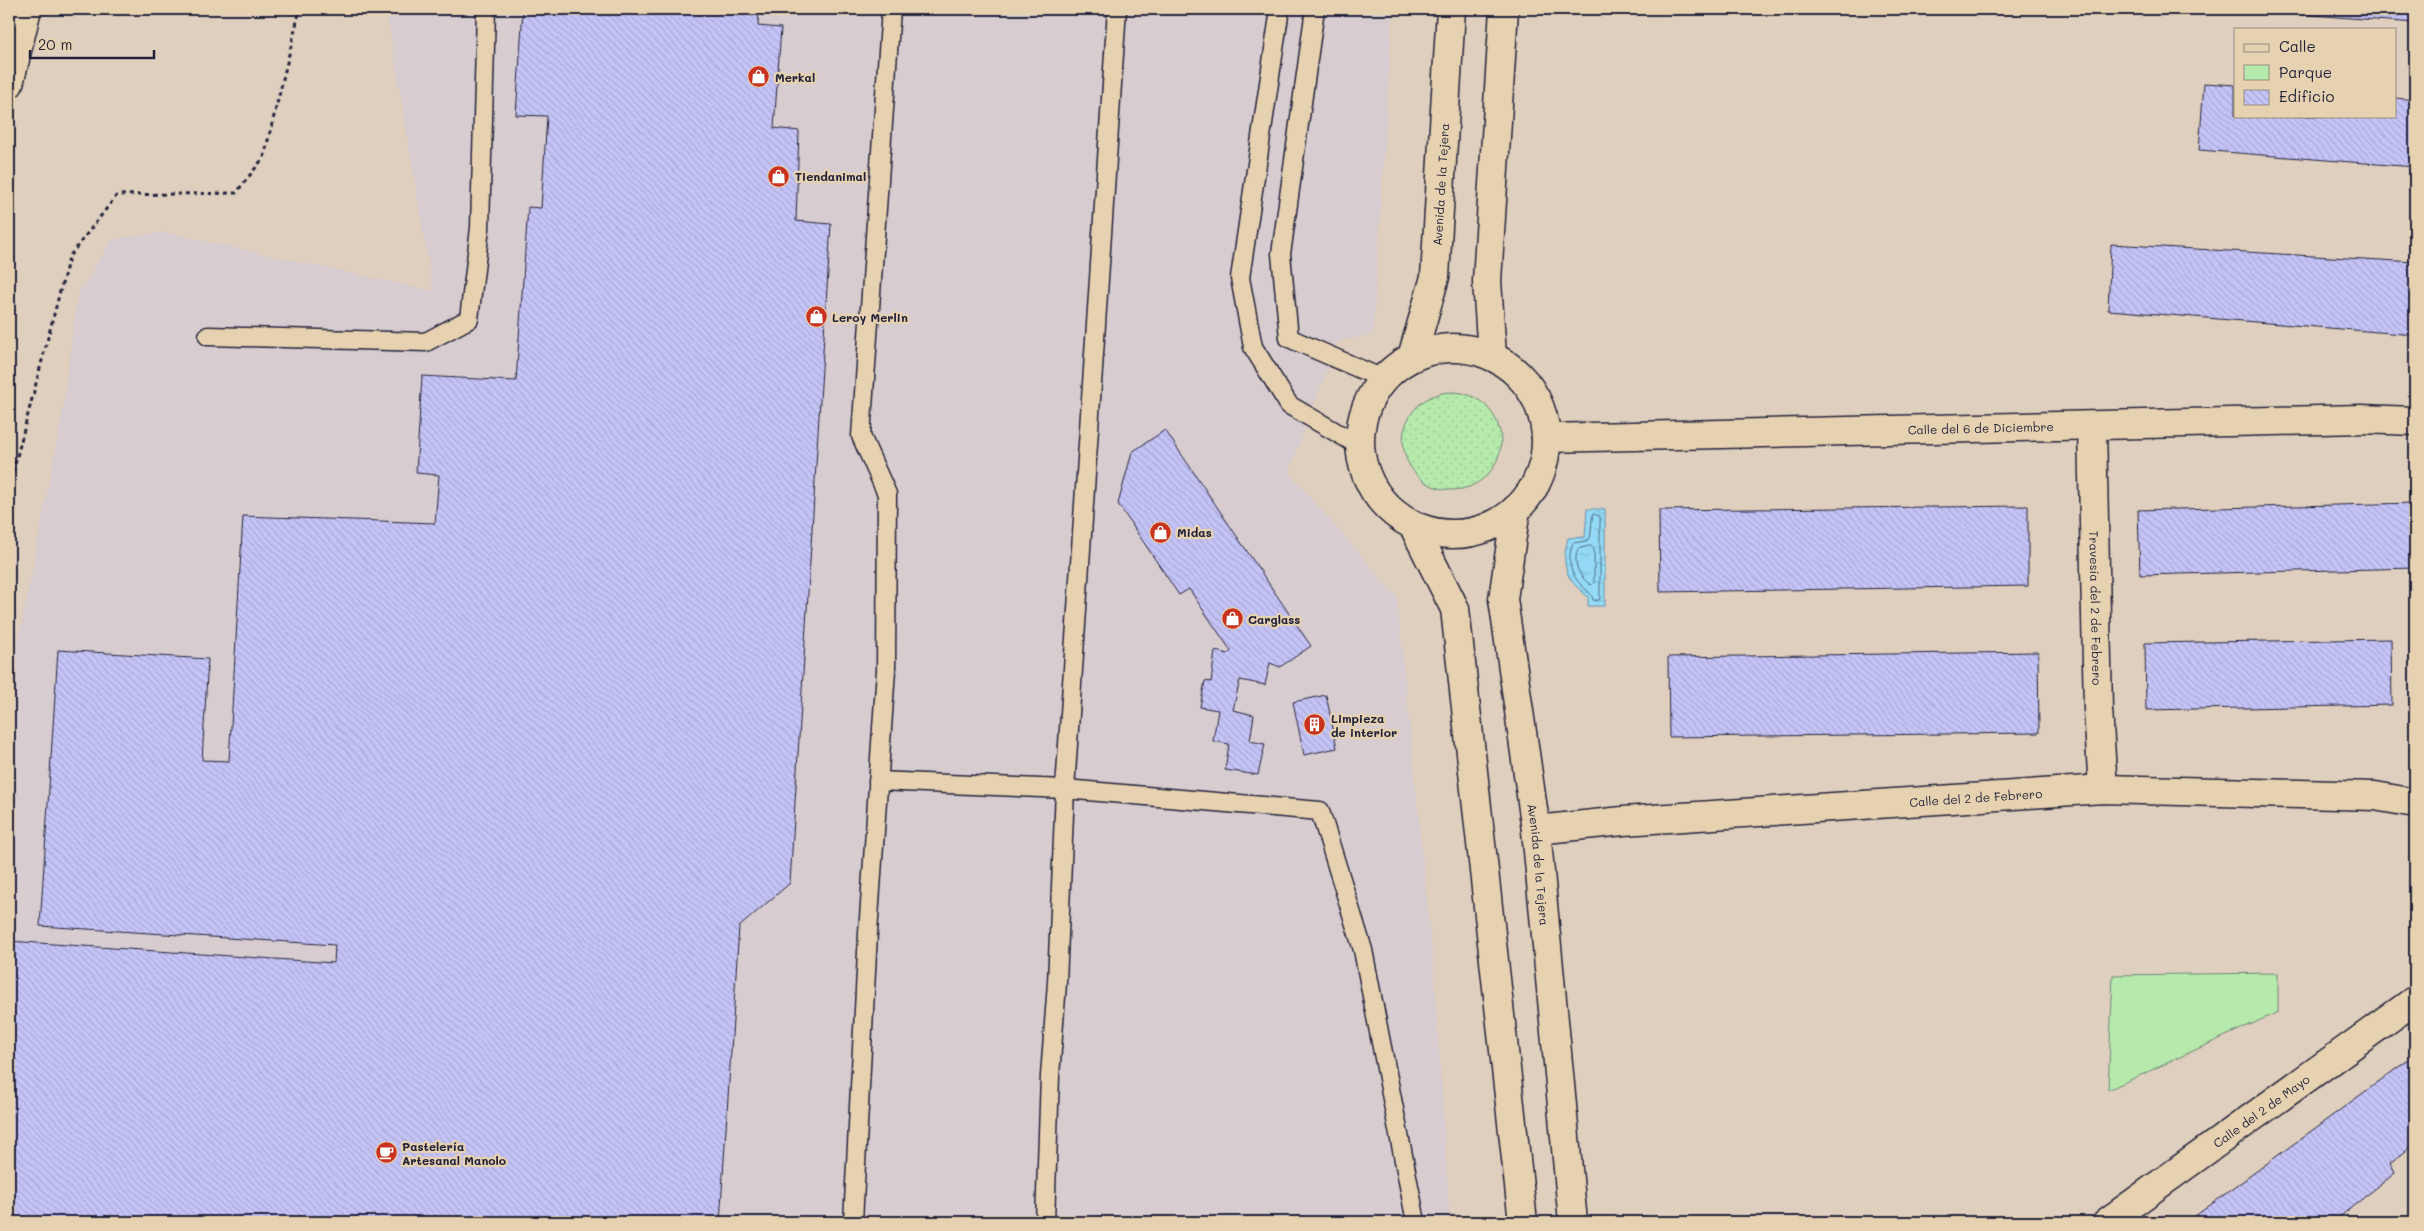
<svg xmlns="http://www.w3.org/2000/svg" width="2424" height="1231" font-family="Mali,sans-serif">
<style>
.built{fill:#d7cccf}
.grass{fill:url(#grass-dots);stroke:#6c8674}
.park{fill:#b6eaac;stroke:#6c8674}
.water{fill:url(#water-ripples);stroke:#6690ab}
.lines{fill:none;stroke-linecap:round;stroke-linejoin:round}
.shore{stroke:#506c86;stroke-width:1}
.building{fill:url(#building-back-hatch);stroke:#22223b}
.lane-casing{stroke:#22223b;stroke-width:21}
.street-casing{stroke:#22223b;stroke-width:31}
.secondary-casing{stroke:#22223b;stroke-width:31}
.path{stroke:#22223b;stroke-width:3;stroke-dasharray:4 4;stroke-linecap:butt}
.lane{stroke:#e6d2b0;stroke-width:18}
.street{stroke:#e6d2b0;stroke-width:28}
.secondary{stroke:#e6d2b0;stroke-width:28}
.labels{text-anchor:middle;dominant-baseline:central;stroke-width:4.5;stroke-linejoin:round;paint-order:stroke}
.poi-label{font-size:12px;font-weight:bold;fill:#22223b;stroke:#e6d2b0;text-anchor:start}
.street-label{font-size:12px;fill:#22223b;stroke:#e6d2b0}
</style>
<defs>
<pattern id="grass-dots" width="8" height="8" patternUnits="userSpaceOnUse" patternTransform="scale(1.25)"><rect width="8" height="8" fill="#b6eaac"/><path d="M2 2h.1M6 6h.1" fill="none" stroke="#9cc895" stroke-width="1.8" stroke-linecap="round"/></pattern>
<pattern id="water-ripples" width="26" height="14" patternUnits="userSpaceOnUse" patternTransform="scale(1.25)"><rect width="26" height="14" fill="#94daf6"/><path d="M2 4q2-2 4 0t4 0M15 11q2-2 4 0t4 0" fill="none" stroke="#7fbbd4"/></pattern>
<pattern id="building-back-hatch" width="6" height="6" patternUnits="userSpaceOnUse" patternTransform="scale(1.25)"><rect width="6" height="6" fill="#c5c4f7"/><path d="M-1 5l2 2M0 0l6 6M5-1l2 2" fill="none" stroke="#a9a8d5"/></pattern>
</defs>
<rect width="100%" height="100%" fill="#dfcfbe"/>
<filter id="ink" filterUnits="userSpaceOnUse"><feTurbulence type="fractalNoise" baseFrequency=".02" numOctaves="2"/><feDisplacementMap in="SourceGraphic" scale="10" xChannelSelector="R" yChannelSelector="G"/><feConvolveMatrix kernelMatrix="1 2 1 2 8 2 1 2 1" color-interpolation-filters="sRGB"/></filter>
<g filter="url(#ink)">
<path class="built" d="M 386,9 L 1393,9 L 1373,335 L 1338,341 L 1289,472 L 1397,597 L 1435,981 L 1450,1222 L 9,1222 L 9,689 L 63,410 L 77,296 L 112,239 L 164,232 L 433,291 Z"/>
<circle class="grass" cx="1452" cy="441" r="49"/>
<path class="park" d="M 2278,973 L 2278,1012 L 2108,1090 L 2113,975 Z"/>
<path class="water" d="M 1587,509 L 1605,509 L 1605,606 L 1588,606 L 1588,597 C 1565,578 1561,567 1568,538 L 1585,537 Z"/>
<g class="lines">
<g class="shore">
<path d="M 1593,514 L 1600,516 L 1600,598 L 1598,601 L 1593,600 C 1592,593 1586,590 1581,585 C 1569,572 1567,559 1573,543 L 1586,541 L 1590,538 Z"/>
<path d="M 1591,546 L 1594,549 L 1594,583 L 1591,585 C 1579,577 1572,563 1578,549 Z"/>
</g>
</g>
<g class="building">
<path d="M 523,9 L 759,9 L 758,26 L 781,28 L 774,128 L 799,131 L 796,221 L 831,224 L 790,883 L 739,927 L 720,1222 L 9,1222 L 9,941 L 334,963 L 335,945 L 40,926 L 58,650 L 208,659 L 202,760 L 229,761 L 243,516 L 435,523 L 439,475 L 416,473 L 422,376 L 516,381 L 528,207 L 541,208 L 547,116 L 516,115 Z"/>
<path d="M 2233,9 L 2415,9 L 2415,23 Z"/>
<path d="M 2204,83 L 2235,85 L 2235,116 L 2395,116 L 2395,98 L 2415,100 L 2415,167 L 2199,150 Z"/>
<path d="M 2111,244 L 2415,262 L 2415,335 L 2108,310 Z"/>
<path d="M 1165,430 L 1311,646 L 1280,667 L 1270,663 L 1265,685 L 1240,680 L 1233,710 L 1254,715 L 1250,741 L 1265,744 L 1258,775 L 1225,770 L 1229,744 L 1213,741 L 1218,710 L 1200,707 L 1205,681 L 1211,682 L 1215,651 L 1228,654 L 1231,651 L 1189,589 L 1179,595 L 1118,504 L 1132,452 Z"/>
<path d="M 2415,503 L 2415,568 L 2140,575 L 2138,510 Z"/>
<path d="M 2028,506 L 2028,586 L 1660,592 L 1659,510 Z"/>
<path d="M 2391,639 L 2392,705 L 2146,710 L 2145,643 Z"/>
<path d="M 2038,652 L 2039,733 L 1669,737 L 1668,657 Z"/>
<path d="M 1326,695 L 1337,748 L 1304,755 L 1293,702 Z"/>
<path d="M 2415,1055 L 2415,1143 L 2390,1163 L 2395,1173 L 2333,1222 L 2187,1222 Z"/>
</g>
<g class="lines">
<defs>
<g id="lane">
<path d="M 1280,9 L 1240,278 L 1253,347 L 1289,405 L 1360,446"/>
<path d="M 1315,9 L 1281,254 L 1289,338 L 1383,379"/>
<path d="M 208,336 L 426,342 L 469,319 L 480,228 L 486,9"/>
<path d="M 878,781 L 1065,789 L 1320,811 L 1363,950 L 1416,1222"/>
<path d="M 853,1222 L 868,933 L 886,670 L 887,494 L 861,436 L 891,9"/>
<path d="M 1045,1222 L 1050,1076 L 1057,983 L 1065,789 L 1117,9"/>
</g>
<g id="street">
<circle cx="1453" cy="441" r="93"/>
<path d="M 1492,356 L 1487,281 L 1504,9"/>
<path id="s1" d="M 1412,357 L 1435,277 L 1451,9"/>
<path id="s2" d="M 2092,427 L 2098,709 L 2103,789"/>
<path id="s3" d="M 1546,438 L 2361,419 L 2415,421"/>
<path id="s4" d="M 1516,509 L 1503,599 L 1536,830 L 1573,1222"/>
<path d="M 1413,525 L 1455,609 L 1523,1222"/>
<path id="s5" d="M 1536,830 L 1623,821 L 2103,789 L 2375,796 L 2415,803"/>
<path id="s6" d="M 2107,1222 L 2415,1000"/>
</g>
<path id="secondary" d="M 9,84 L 27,9"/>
</defs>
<use href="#lane" class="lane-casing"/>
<use href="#street" class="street-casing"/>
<use href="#secondary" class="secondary-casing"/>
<path class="path" d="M 9,487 L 69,257 L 117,195 L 236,193 L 264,157 L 300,9"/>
<use href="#lane" class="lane"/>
<use href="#street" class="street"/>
<use href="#secondary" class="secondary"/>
</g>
</g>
<defs>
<symbol id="shop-disc" viewBox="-11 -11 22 22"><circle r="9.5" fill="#c8321e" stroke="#e6d2b0"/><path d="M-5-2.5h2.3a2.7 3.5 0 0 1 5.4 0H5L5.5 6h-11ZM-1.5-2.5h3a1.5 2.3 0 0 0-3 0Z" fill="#fff"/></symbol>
<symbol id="building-disc" viewBox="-11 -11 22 22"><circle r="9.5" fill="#c8321e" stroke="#e6d2b0"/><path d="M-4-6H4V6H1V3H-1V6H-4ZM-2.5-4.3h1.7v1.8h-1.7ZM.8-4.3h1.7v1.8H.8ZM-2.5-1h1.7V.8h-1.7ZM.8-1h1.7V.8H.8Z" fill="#fff"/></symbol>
<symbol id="cafe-disc" viewBox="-11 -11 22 22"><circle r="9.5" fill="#c8321e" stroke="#e6d2b0"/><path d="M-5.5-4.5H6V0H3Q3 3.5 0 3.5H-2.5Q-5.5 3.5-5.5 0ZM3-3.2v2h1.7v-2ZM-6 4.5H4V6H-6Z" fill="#fff"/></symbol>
</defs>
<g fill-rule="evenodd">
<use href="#shop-disc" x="746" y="64" width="25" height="25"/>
<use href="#shop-disc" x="766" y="164" width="25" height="25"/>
<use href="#shop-disc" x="804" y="304" width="25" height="25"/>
<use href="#shop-disc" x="1148" y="520" width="25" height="25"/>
<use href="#shop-disc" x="1220" y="606" width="25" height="25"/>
<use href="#building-disc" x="1302" y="712" width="25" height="25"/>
<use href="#cafe-disc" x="374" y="1140" width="25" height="25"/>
</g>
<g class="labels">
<g class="poi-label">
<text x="775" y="77">Merkal</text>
<text x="795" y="176">Tiendanimal</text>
<text x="832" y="317">Leroy Merlin</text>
<text x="1177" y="532">Midas</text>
<text x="1248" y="619">Carglass</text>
<text x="1331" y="718">Limpieza<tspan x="1331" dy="14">de interior</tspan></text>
<text x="402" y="1146">Pastelería<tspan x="402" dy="14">Artesanal Manolo</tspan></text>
</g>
<g class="street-label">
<text stroke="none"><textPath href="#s1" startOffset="176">Avenida de la Tejera</textPath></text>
<text stroke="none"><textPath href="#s3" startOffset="435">Calle del 6 de Diciembre</textPath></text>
<text stroke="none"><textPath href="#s2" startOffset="181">Travesía del 2 de Febrero</textPath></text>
<text stroke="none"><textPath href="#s5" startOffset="441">Calle del 2 de Febrero</textPath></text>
<text stroke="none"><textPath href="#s4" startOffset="359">Avenida de la Tejera</textPath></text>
<text stroke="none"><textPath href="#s6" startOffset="190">Calle del 2 de Mayo</textPath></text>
</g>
</g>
<rect width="2424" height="1231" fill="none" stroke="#e6d2b0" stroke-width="30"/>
<rect x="15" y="15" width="2394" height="1201" fill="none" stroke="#22223b" stroke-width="2" filter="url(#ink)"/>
<rect x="2234" y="28" width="162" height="90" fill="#e6d2b0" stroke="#988c81"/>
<rect x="2244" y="44" width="25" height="8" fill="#e6d2b0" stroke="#988c81"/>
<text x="2279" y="52" font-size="15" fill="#22223b">Calle</text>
<rect x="2244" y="65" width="25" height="15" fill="#b6eaac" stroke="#988c81"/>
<text x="2279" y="78" font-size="15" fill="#22223b">Parque</text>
<rect x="2244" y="90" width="25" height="15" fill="url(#building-back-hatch)" stroke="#988c81"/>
<text x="2279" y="102" font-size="15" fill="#22223b">Edificio</text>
<path d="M30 50v8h124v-8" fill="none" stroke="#22223b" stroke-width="2.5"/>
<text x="38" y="50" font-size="15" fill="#22223b" stroke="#e6d2b0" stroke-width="4" paint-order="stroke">20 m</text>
</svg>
